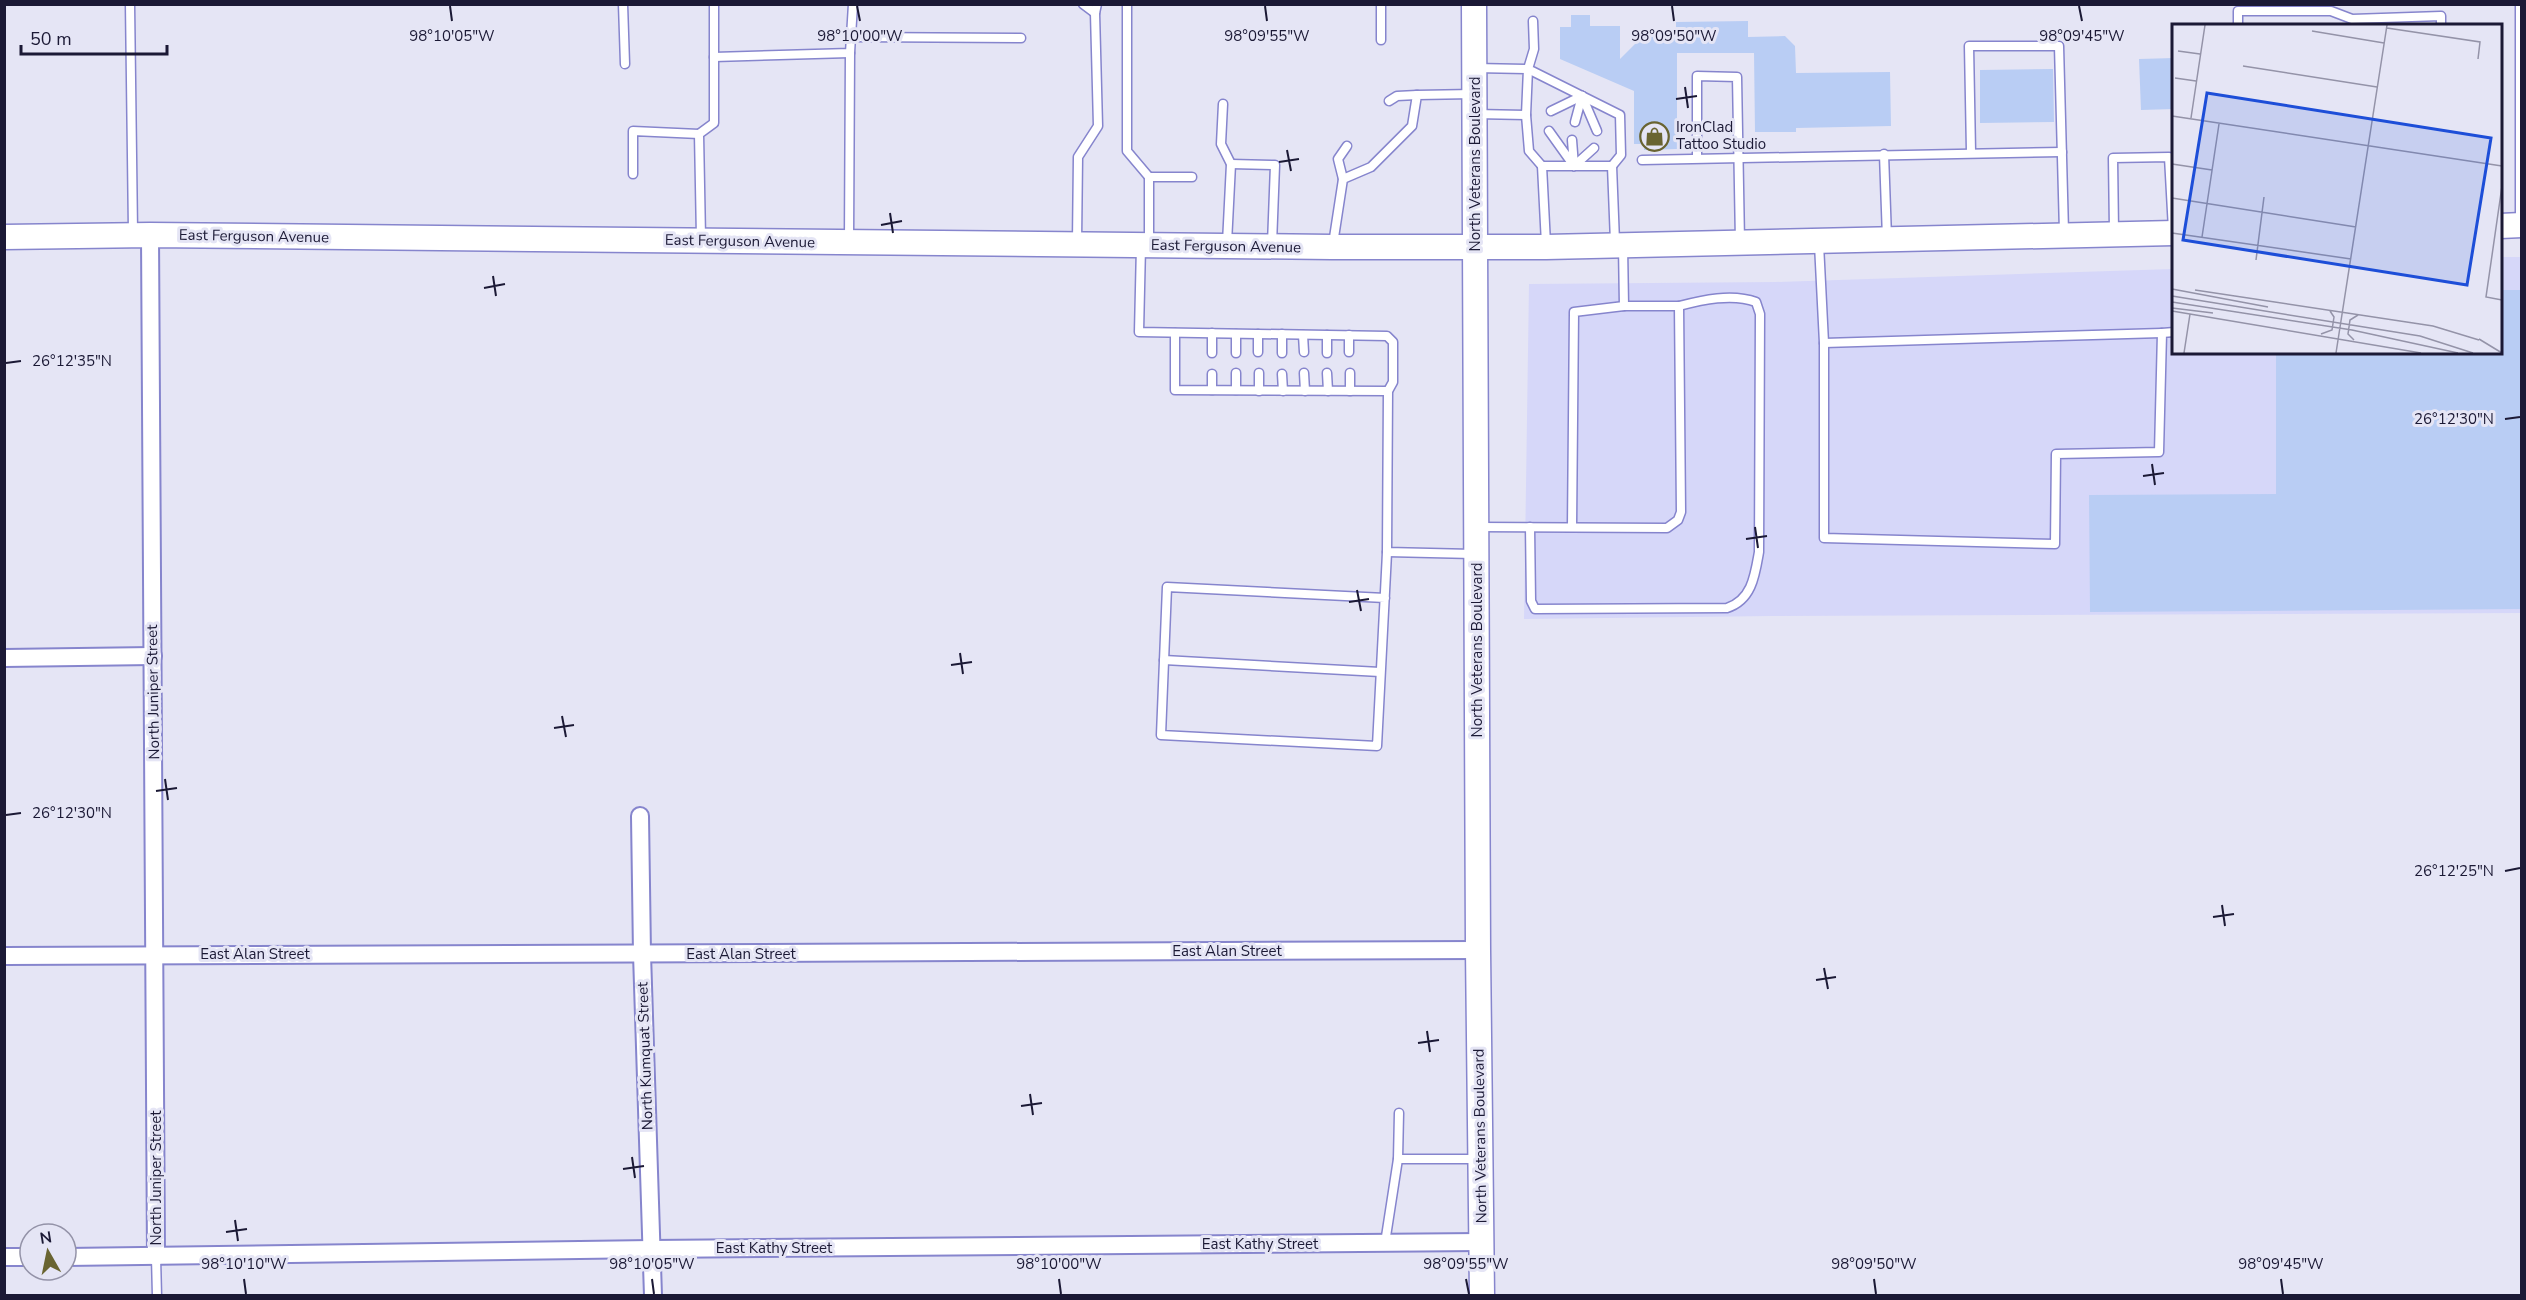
<svg xmlns="http://www.w3.org/2000/svg" width="2526" height="1300" font-family="'Nunito Sans',sans-serif">
<style>
.built{fill:#d6d7f9}
.building{fill:#b9cdf4}
.lines{fill:none;stroke-linecap:round;stroke-linejoin:round}
.lane-casing{stroke:#8685cd;stroke-width:11}
.street-casing{stroke:#8685cd;stroke-width:20}
.secondary-casing{stroke:#8685cd;stroke-width:27}
.lane{stroke:#fff;stroke-width:8}
.street{stroke:#fff;stroke-width:16}
.secondary{stroke:#fff;stroke-width:24}
.ticks{fill:none;stroke:#1b1935;stroke-width:2}
.labels{text-anchor:middle;dominant-baseline:central;stroke-width:6;stroke-linejoin:round;paint-order:stroke}
.poi-label{font-size:15px;fill:#1b1935;stroke:#e5e5f5;text-anchor:start}
.street-label{font-size:15px;fill:#1b1935;stroke:#e5e5f5}
.inset-road{fill:none;stroke:#9493a8;stroke-width:1.5}
.view{fill:#1d4ed8;fill-opacity:0.15;stroke:#1d4ed8;stroke-width:3}
.inset-edge{fill:none;stroke:#1b1935;stroke-width:3}
.ticks-label{font-size:15px;text-anchor:middle;fill:#1b1935;stroke:#e5e5f5;stroke-width:6;stroke-linejoin:round;paint-order:stroke}
</style>
<rect width="100%" height="100%" fill="#e5e5f5"/>
<path class="built" d="M 2501,257 L 2521,257 L 2521,613 L 1772,616 L 1524,619 L 1529,284 L 1776,282 L 2173,269 L 2174,352 L 2500,352 Z"/>
<g class="building">
<path d="M 1571,15 L 1590,15 L 1590,26 L 1620,26 L 1620,59 L 1643,36 L 1676,35 L 1676,22 L 1748,21 L 1748,37 L 1785,36 L 1795,46 L 1796,73 L 1890,72 L 1891,126 L 1796,128 L 1796,132 L 1755,132 L 1754,53 L 1677,53 L 1677,149 L 1644,150 L 1644,144 L 1634,144 L 1634,91 L 1560,59 L 1560,27 L 1571,27 Z"/>
<path d="M 2174,58 L 2174,109 L 2141,110 L 2139,59 Z"/>
<path d="M 2053,69 L 2054,122 L 1980,123 L 1980,70 Z"/>
<path d="M 2500,290 L 2522,290 L 2522,609 L 2090,612 L 2089,495 L 2276,494 L 2276,352 L 2500,352 Z"/>
</g>
<g class="lines">
<defs>
<g id="lane">
<path d="M 130,4 L 133,232"/>
<path d="M 623,4 L 625,64"/>
<path d="M 1083,4 L 1095,13"/>
<path d="M 1127,4 L 1127,151 L 1149,177"/>
<path d="M 1533,21 L 1534,49 L 1528,69 L 1620,115 L 1621,155 L 1612,166"/>
<path d="M 2238,26 L 2238,11 L 2331,11 L 2352,19 L 2441,16 L 2441,26"/>
<path d="M 851,37 L 1021,38"/>
<path d="M 1381,40 L 1381,4"/>
<path d="M 714,57 L 850,53 L 853,4"/>
<path d="M 1582,96 L 1597,131"/>
<path d="M 1389,101 L 1397,96 L 1417,95"/>
<path d="M 1223,104 L 1221,144 L 1231,164 L 1227,243"/>
<path d="M 1551,111 L 1582,96"/>
<path d="M 1475,114 L 1526,115 L 1528,69 L 1475,68"/>
<path d="M 1526,115 L 1529,151 L 1542,166"/>
<path d="M 1575,122 L 1582,96"/>
<path d="M 1549,131 L 1574,166"/>
<path d="M 1572,140 L 1574,166"/>
<path d="M 1971,152 L 1969,46 L 2059,46 L 2064,232"/>
<path d="M 1884,154 L 1887,238"/>
<path d="M 1697,158 L 1697,76 L 1737,77 L 1740,242"/>
<path d="M 1642,160 L 2062,152"/>
<path d="M 1231,164 L 1275,165 L 1272,244"/>
<path d="M 1574,166 L 1594,148"/>
<path d="M 633,174 L 633,131 L 699,134"/>
<path d="M 1343,179 L 1338,159 L 1347,146"/>
<path d="M 2520,222 L 2520,4"/>
<path d="M 2114,231 L 2113,158 L 2169,157 L 2173,230"/>
<path d="M 701,238 L 699,134 L 714,123 L 714,4"/>
<path d="M 849,239 L 850,53"/>
<path d="M 1077,241 L 1078,157 L 1098,126 L 1095,13 L 1097,4"/>
<path d="M 1149,242 L 1149,177 L 1192,177"/>
<path d="M 1333,244 L 1343,179 L 1371,167 L 1412,126 L 1417,95 L 1473,94"/>
<path d="M 1546,244 L 1542,166 L 1612,166 L 1615,242"/>
<path d="M 1819,244 L 1824,343 L 1824,538 L 2055,544 L 2056,454 L 2159,452 L 2162,333 L 2174,332"/>
<path d="M 1141,246 L 1139,332 L 1387,336 L 1393,342 L 1393,382 L 1388,391 L 1387,552 L 1473,554"/>
<path d="M 1175,333 L 1175,390 L 1388,391"/>
<path d="M 1236,334 L 1236,353"/>
<path d="M 1258,334 L 1258,352"/>
<path d="M 1282,334 L 1282,353"/>
<path d="M 1303,335 L 1304,352"/>
<path d="M 1327,335 L 1327,353"/>
<path d="M 1349,335 L 1349,352"/>
<path d="M 1824,343 L 2162,333"/>
<path d="M 1212,353 L 1212,333"/>
<path d="M 1236,373 L 1236,390"/>
<path d="M 1259,373 L 1259,391"/>
<path d="M 1304,373 L 1305,391"/>
<path d="M 1327,373 L 1328,391"/>
<path d="M 1350,373 L 1350,391"/>
<path d="M 1212,374 L 1212,390"/>
<path d="M 1282,374 L 1283,391"/>
<path d="M 1477,527 L 1667,528 L 1678,520 L 1681,512 L 1679,306 L 1624,306 L 1623,246"/>
<path d="M 1530,527 L 1531,601 L 1535,609 L 1727,608 C 1752,600 1755,575 1759,552 L 1760,314 L 1756,302 C 1732,293 1702,300 1679,306"/>
<path d="M 1572,527 L 1574,312 L 1624,306"/>
<path d="M 1385,598 L 1167,587 L 1161,735 L 1377,746 C 1380,682 1384,617 1387,552"/>
<path d="M 1164,660 L 1380,672"/>
<path d="M 1398,1159 L 1477,1159"/>
<path d="M 1385,1243 L 1398,1159 L 1399,1113"/>
<path d="M 156,1257 L 157,1296"/>
</g>
<g id="street">
<path d="M 150,235 L 156,1257"/>
<path d="M 4,658 L 153,656"/>
<path d="M 640,816 L 642,954 L 653,1296"/>
<path d="M 4,956 L 1478,950"/>
<path d="M 4,1257 L 30,1257"/>
<path d="M 66,1257 L 651,1249 L 1481,1242"/>
</g>
<g id="secondary">
<path d="M 1474,4 L 1478,950 L 1482,1296"/>
<path d="M 2500,226 L 2522,225"/>
<path d="M 4,237 L 150,235 L 1332,247 L 1546,247 L 2174,233"/>
</g>
</defs>
<use href="#lane" class="lane-casing"/>
<use href="#street" class="street-casing"/>
<use href="#secondary" class="secondary-casing"/>
<use href="#lane" class="lane"/>
<use href="#street" class="street"/>
<use href="#secondary" class="secondary"/>
</g>
<path class="ticks" d="M 450,6 L 452,21M 857,6 L 860,21M 1265,6 L 1267,21M 1672,6 L 1674,21M 2079,6 L 2082,21M 1685,87 L 1688,108M 1676,99 L 1697,96M 1287,150 L 1291,171M 1279,162 L 1299,159M 890,213 L 893,233M 881,225 L 902,221M 493,276 L 496,296M 484,288 L 505,284M 6,363 L 21,361M 2505,419 L 2520,417M 2152,464 L 2155,485M 2143,476 L 2164,473M 1755,527 L 1758,548M 1746,539 L 1767,536M 1357,590 L 1361,611M 1349,602 L 1369,599M 960,653 L 963,674M 951,665 L 972,662M 562,716 L 566,737M 554,728 L 574,725M 165,779 L 168,800M 156,791 L 177,788M 6,815 L 21,813M 2505,871 L 2520,868M 2222,905 L 2225,926M 2213,917 L 2234,914M 1824,968 L 1828,989M 1816,980 L 1836,977M 1427,1031 L 1430,1052M 1418,1043 L 1439,1040M 1030,1094 L 1033,1115M 1021,1106 L 1042,1103M 632,1157 L 635,1178M 623,1169 L 644,1166M 235,1220 L 238,1241M 226,1232 L 247,1229M 244,1279 L 246,1294M 652,1279 L 654,1294M 1059,1279 L 1061,1294M 1466,1279 L 1469,1294M 1874,1279 L 1876,1294M 2281,1279 L 2283,1294"/>
<defs>
<symbol id="shop-ring" viewBox="-11 -11 22 22"><circle r="9.5" fill="#e5e5f5" stroke="#696431" stroke-width="1.5"/><path d="M-5-2.5h2.3a2.7 3.5 0 0 1 5.4 0H5L5.5 6h-11ZM-1.5-2.5h3a1.5 2.3 0 0 0-3 0Z" fill="#696431"/></symbol>
</defs>
<g fill-rule="evenodd">
<use href="#shop-ring" x="1638" y="120" width="33" height="33"/>
</g>
<g class="labels">
<g class="poi-label">
<text x="1676" y="127">IronClad<tspan x="1676" dy="17">Tattoo Studio</tspan></text>
</g>
<g class="street-label">
<text transform="translate(1475 164) rotate(-90)">North Veterans Boulevard</text>
<text transform="translate(254 236) rotate(1)">East Ferguson Avenue</text>
<text transform="translate(740 241) rotate(1)">East Ferguson Avenue</text>
<text transform="translate(1226 246) rotate(1)">East Ferguson Avenue</text>
<text transform="translate(1477 650) rotate(-90)">North Veterans Boulevard</text>
<text transform="translate(153 692) rotate(-91)">North Juniper Street</text>
<text x="1227" y="951">East Alan Street</text>
<text x="255" y="954">East Alan Street</text>
<text x="741" y="954">East Alan Street</text>
<text transform="translate(645 1056) rotate(-92)">North Kumquat Street</text>
<text transform="translate(1480 1136) rotate(-91)">North Veterans Boulevard</text>
<text transform="translate(156 1178) rotate(-90)">North Juniper Street</text>
<text x="1260" y="1244">East Kathy Street</text>
<text x="774" y="1248">East Kathy Street</text>
</g>
</g>
<g transform="translate(2172 24)">
<rect width="330" height="330" fill="#e5e5f5"/>
<path class="inset-road" d="M 215,4 L 308,18 L 306,35M 140,7 L 212,19M 6,27 L 28,30M 71,42 L 205,63M 3,54 L 24,57M 0,92 L 330,142M 19,94 L 33,1M 0,140 L 40,146M 330,162 L 314,273 L 330,276M 0,174 L 184,203M 0,209 L 179,235M 30,213 L 47,100M 84,236 L 92,173M 0,265 L 96,283M 23,266 L 261,302 L 307,316M 0,272 L 248,312 L 301,329M 0,278 L 180,306 L 286,329M 0,284 L 41,289M 0,287 L 249,329M 149,310 L 160,306 L 162,293 L 158,287M 307,315 L 330,329M 182,316 L 176,310 L 178,296 L 186,291M 12,329 L 18,290M 164,329 L 215,1"/>
<path class="view" d="M 35,69 L 319,114 L 295,261 L 11,216 Z"/>
<rect width="330" height="330" class="inset-edge"/>
</g>
<g class="ticks-label">
<text x="452" y="41">98°10'05"W</text>
<text x="860" y="41">98°10'00"W</text>
<text x="1267" y="41">98°09'55"W</text>
<text x="1674" y="41">98°09'50"W</text>
<text x="2082" y="41">98°09'45"W</text>
<text x="72" y="366">26°12'35"N</text>
<text x="2454" y="424">26°12'30"N</text>
<text x="72" y="818">26°12'30"N</text>
<text x="2454" y="876">26°12'25"N</text>
<text x="244" y="1269">98°10'10"W</text>
<text x="652" y="1269">98°10'05"W</text>
<text x="1059" y="1269">98°10'00"W</text>
<text x="1466" y="1269">98°09'55"W</text>
<text x="1874" y="1269">98°09'50"W</text>
<text x="2281" y="1269">98°09'45"W</text>
</g>
<rect width="2526" height="1300" fill="none" stroke="#1b1935" stroke-width="12"/>
<g transform="translate(48 1252) rotate(351)"><circle r="28" fill="#e5e5f5" stroke="#9493a8" stroke-width="1.5"/>
<path d="M0-4.5L10 22L0 15L-10 22Z" fill="#696431"/>
<text y="-9" font-size="16" font-weight="bold" text-anchor="middle" fill="#1b1935">N</text>
</g>
<path d="M21 45v9h146v-9" fill="none" stroke="#1b1935" stroke-width="3"/>
<text x="30" y="45" font-size="18" fill="#1b1935" stroke="#e5e5f5" stroke-width="4.5" paint-order="stroke">50 m</text>
</svg>
